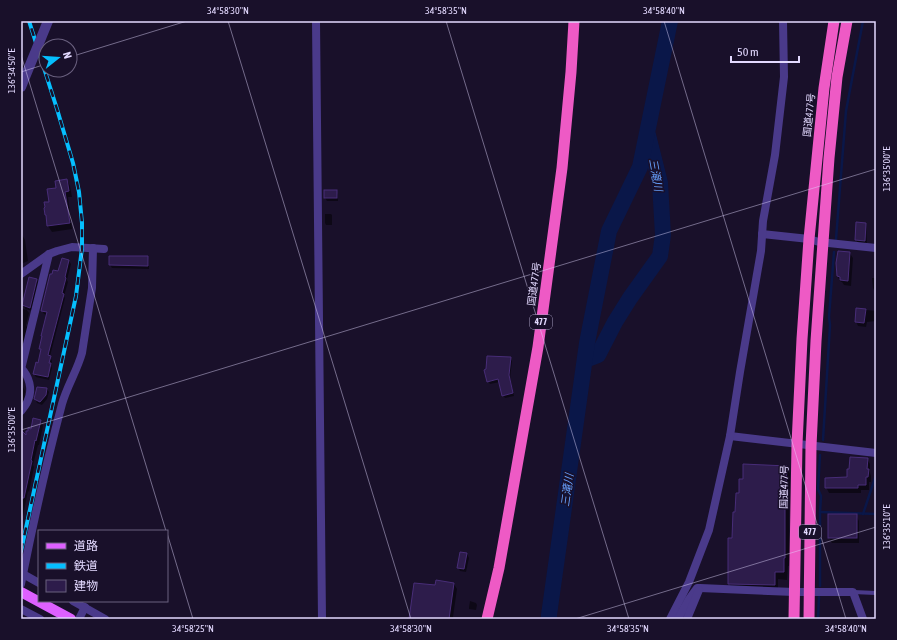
<svg xmlns="http://www.w3.org/2000/svg" width="897" height="640" font-family="'Asap Condensed','Noto Sans JP',sans-serif">
<style>
.shadow{fill:#0007;fill-rule:evenodd}
.lines{fill:none;stroke-linecap:round;stroke-linejoin:round}
.stream{stroke:#0a1749;stroke-width:2.5}
.river{stroke:#0a1749;stroke-width:16}
.building{fill:#2d1c4b;stroke:#482d78}
.service{stroke:#4a3a8a;stroke-width:4}
.minor{stroke:#4a3a8a;stroke-width:8}
.primary{stroke:#dd60ff;stroke-width:10}
.trunk{stroke:#ee5ac5;stroke-width:11}
.rail-casing{stroke:#05bfff;stroke-width:4}
.rail{stroke:#19102a;stroke-width:2.5;stroke-dasharray:8;stroke-linecap:butt}
.tertiary-bridge{stroke:#4a3a8a;stroke-width:10}
.ticks{fill:none;stroke:#e3d9ff;stroke-width:1;stroke-opacity:0.45}
.labels{text-anchor:middle;dominant-baseline:central;stroke-width:3;stroke-linejoin:round;paint-order:stroke}
.shield{fill:#19102a;stroke:#a69dbf;stroke-width:1}
.shield-label{font-size:9px;font-weight:bold;fill:#e3d9ff}
.street-label{font-size:10px;fill:#e3d9ff;stroke:#19102a}
.water-label{font-size:11px;font-style:italic;fill:#67a1ff;stroke:#19102a}
.neatline{fill:none;stroke:#e3d9ff;stroke-width:1.5}
.ticks-label{font-size:10px;text-anchor:middle;fill:#e3d9ff}
</style>
<rect width="100%" height="100%" fill="#19102a"/>
<g class="shadow">
<path d="M 67,180 L 70,186 L 72,197 L 68,197 L 72,229 L 52,232 L 48,226 L 47,217 L 46,214 L 57,188 Z"/>
<path d="M 336,191 L 338,195 L 338,201 L 327,201 L 325,198 Z"/>
<path d="M 21,207 L 23,211 L 21,216 Z"/>
<path d="M 325,214 L 331,214 L 332,215 L 332,225 L 326,225 L 325,223 Z"/>
<path d="M 865,224 L 866,226 L 867,244 L 858,243 L 856,240 Z"/>
<path d="M 21,233 L 25,240 L 28,261 L 21,264 Z"/>
<path d="M 849,252 L 853,258 L 851,286 L 844,285 L 842,282 L 841,282 L 837,276 Z"/>
<path d="M 110,257 L 148,257 L 149,261 L 149,269 L 112,268 L 110,265 Z"/>
<path d="M 69,261 L 71,264 L 67,280 L 68,282 L 64,296 L 65,298 L 50,356 L 52,361 L 51,365 L 52,368 L 49,380 L 36,377 L 34,374 L 38,364 L 41,351 L 40,349 L 48,315 L 44,314 L 42,311 L 59,272 Z"/>
<path d="M 872,278 L 876,278 L 876,304 L 876,293 L 873,288 Z"/>
<path d="M 37,280 L 39,284 L 32,311 L 26,309 L 29,313 L 26,325 L 28,329 L 22,351 L 21,351 L 21,308 L 26,310 L 23,305 Z"/>
<path d="M 857,309 L 876,311 L 876,321 L 867,322 L 866,327 L 858,326 L 856,322 Z"/>
<path d="M 510,358 L 512,361 L 510,378 L 514,396 L 505,398 L 503,395 L 500,382 L 490,384 L 488,381 Z"/>
<path d="M 21,379 L 23,383 L 23,387 L 25,391 L 24,403 L 21,407 Z"/>
<path d="M 47,389 L 49,392 L 47,399 L 42,405 L 37,403 L 35,399 Z"/>
<path d="M 40,420 L 43,426 L 39,445 L 38,445 L 33,465 L 34,467 L 29,492 L 28,491 L 23,516 L 21,516 L 21,517 L 21,446 L 26,437 Z"/>
<path d="M 867,459 L 870,464 L 870,473 L 871,476 L 871,482 L 869,482 L 869,490 L 861,490 L 861,493 L 829,493 L 826,487 L 848,478 L 850,470 ZM 866,463 L 868,463 L 867,474 Z"/>
<path d="M 786,466 L 790,474 L 789,518 L 789,566 L 788,566 L 787,580 L 778,579 L 778,592 L 733,591 L 729,583 L 736,513 L 739,494 L 744,480 Z"/>
<path d="M 856,515 L 859,521 L 859,543 L 832,543 L 829,538 Z"/>
<path d="M 467,554 L 469,558 L 466,572 L 460,571 L 458,567 Z"/>
<path d="M 454,584 L 457,589 L 453,617 L 454,619 L 410,619 L 436,586 Z"/>
<path d="M 470,601 L 476,603 L 477,605 L 476,610 L 469,609 L 469,607 Z"/>
</g>
<g class="lines">
<g class="stream">
<path d="M 836,239 L 846,111 L 863,21"/>
<path d="M 823,440 L 830,325 L 829,317 L 834,252"/>
<path d="M 820,455 L 818,489 L 821,496 L 820,512 L 820,586"/>
<path d="M 820,512 L 876,514"/>
<path d="M 863,514 L 876,475"/>
<path d="M 818,619 L 819,597"/>
</g>
<g class="river">
<path d="M 585,360 L 598,355 L 615,322 L 630,298 L 660,256 L 663,235 L 660,183 L 648,135"/>
<path d="M 549,619 L 549,615 L 587,343 L 609,231 L 640,167 L 670,21"/>
</g>
</g>
<g class="building">
<path d="M 67,179 L 69,191 L 65,192 L 70,223 L 47,226 L 46,215 L 45,215 L 44,208 L 45,207 L 44,202 L 49,202 L 47,189 L 56,188 L 55,181 Z"/>
<rect x="324" y="190" width="13" height="8"/>
<path d="M 856,222 L 866,223 L 865,241 L 855,240 Z"/>
<path d="M 838,251 L 850,252 L 848,281 L 840,280 L 840,277 L 837,276 L 836,263 Z"/>
<path d="M 109,256 L 148,256 L 148,266 L 109,265 Z"/>
<path d="M 62,258 L 69,260 L 65,277 L 66,278 L 62,293 L 64,294 L 48,355 L 51,356 L 49,363 L 51,363 L 48,377 L 33,374 L 36,362 L 38,363 L 41,349 L 39,349 L 42,336 L 41,336 L 47,312 L 41,311 L 50,274 L 52,274 L 53,270 L 58,271 Z"/>
<path d="M 29,277 L 37,279 L 30,308 L 22,305 Z"/>
<path d="M 856,308 L 866,309 L 864,323 L 855,322 Z"/>
<path d="M 487,356 L 511,357 L 509,375 L 513,393 L 502,396 L 498,379 L 487,382 L 484,370 L 486,369 Z"/>
<path d="M 37,387 L 47,388 L 46,395 L 40,402 L 34,399 Z"/>
<path d="M 33,418 L 41,420 L 36,441 L 35,440 L 31,460 L 32,461 L 24,498 L 21,498 L 21,430 L 26,435 L 26,431 L 28,431 L 28,428 L 31,429 Z"/>
<path d="M 850,457 L 868,458 L 867,469 L 869,469 L 868,477 L 866,477 L 866,485 L 858,485 L 858,488 L 825,488 L 825,478 L 847,477 L 847,469 L 849,469 Z"/>
<path d="M 743,464 L 787,466 L 785,510 L 785,558 L 784,558 L 784,572 L 775,572 L 775,585 L 728,584 L 728,538 L 732,538 L 733,512 L 735,512 L 736,493 L 739,493 L 739,479 L 743,479 Z"/>
<rect x="828" y="514" width="29" height="24"/>
<path d="M 460,552 L 467,553 L 464,569 L 457,568 Z"/>
<path d="M 436,580 L 454,583 L 449,619 L 409,619 L 414,583 L 435,585 Z"/>
</g>
<g class="lines">
<path class="service" d="M 853,592 L 876,593"/>
<g class="minor">
<path d="M 316,21 L 322,619"/>
<path d="M 762,234 L 809,239 L 819,242 L 876,248"/>
<path d="M 21,274 L 49,254 L 57,251 L 72,247 L 104,249"/>
<path d="M 21,368 C 29,376 33,389 28,400 C 27,404 24,407 21,411"/>
<path d="M 21,369 L 49,254"/>
<path d="M 730,436 L 876,453"/>
<path d="M 23,574 L 39,583"/>
<path d="M 21,584 C 33,524 46,464 62,404 C 67,386 77,371 82,353 L 92,288 L 93,248"/>
<path d="M 73,601 L 105,619"/>
<path d="M 21,609 L 40,619"/>
<path d="M 79,619 L 85,607"/>
<path d="M 670,619 L 689,582 L 709,530 L 730,436 L 740,372 L 761,251 L 763,221 L 775,155 L 784,77 L 783,21"/>
<path d="M 678,619 L 689,599 L 697,588 L 700,588 L 794,592 L 853,592 L 863,619"/>
<path d="M 687,619 L 699,590"/>
</g>
<path class="primary" d="M 21,592 L 71,619"/>
<g class="trunk">
<path d="M 487,619 L 499,568 L 538,347 L 562,168 L 571,72 L 574,21"/>
<path d="M 794,619 L 797,444 L 802,339 L 809,239 L 824,88 L 834,21"/>
<path d="M 809,619 L 811,446 L 816,341 L 829,158 L 837,77 L 847,21"/>
</g>
<defs>
<path id="rail" d="M 21,551 L 76,296 L 82,248 L 82,223 L 79,192 L 73,163 L 57,109 L 29,21"/>
</defs>
<use href="#rail" class="rail-casing"/>
<use href="#rail" class="rail"/>
<path class="tertiary-bridge" d="M 21,87 L 48,21"/>
</g>
<path class="ticks" d="M 228,21 L 411,619M 446,21 L 629,619M 664,21 L 846,619M 21,55 L 166,531M 70,57 L 187,21M 21,72 L 46,64M 21,430 L 876,169M 167,533 L 193,619M 575,619 L 876,527"/>
<g class="labels">
<g class="shield">
<rect x="530" y="315" width="22" height="14" rx="3"/>
<rect x="799" y="525" width="22" height="14" rx="3"/>
</g>
<g class="shield-label">
<text x="541" y="322">477</text>
<text x="810" y="532">477</text>
</g>
<g class="street-label">
<text transform="translate(809 115) rotate(-84)">国道477号</text>
<text transform="translate(534 284) rotate(-82)">国道477号</text>
<text transform="translate(784 487) rotate(-89)">国道477号</text>
</g>
<g class="water-label">
<text transform="translate(656 175) rotate(80)">三滝川</text>
<text transform="translate(567 490) rotate(-82)">三滝川</text>
</g>
</g>
<rect width="897" height="640" fill="none" stroke="#19102a" stroke-width="44"/>
<rect x="38" y="530" width="130" height="72" fill="#19102a" stroke="#6a607f"/>
<rect x="46" y="543" width="20" height="6" fill="#dd60ff" stroke="#6a607f"/>
<text x="74" y="550" font-size="12" fill="#e3d9ff">道路</text>
<rect x="46" y="563" width="20" height="6" fill="#05bfff" stroke="#6a607f"/>
<text x="74" y="570" font-size="12" fill="#e3d9ff">鉄道</text>
<rect x="46" y="580" width="20" height="12" fill="#2d1c4b" stroke="#6a607f"/>
<text x="74" y="590" font-size="12" fill="#e3d9ff">建物</text>
<g transform="translate(58 58) rotate(73)"><circle r="19" fill="#19102a" stroke="#6a607f"/>
<path d="M0-3L7 15L0 10L-7 15Z" fill="#05bfff"/>
<text y="-6" font-size="11" font-weight="bold" text-anchor="middle" fill="#e3d9ff">N</text>
</g>
<path d="M731 56v6h68v-6" fill="none" stroke="#e3d9ff" stroke-width="2"/>
<text x="737" y="56" font-size="12" fill="#e3d9ff" stroke="#19102a" stroke-width="3" paint-order="stroke">50 m</text>
<rect x="22" y="22" width="853" height="596" class="neatline"/>
<g class="ticks-label">
<text x="228" y="14">34°58'30"N</text>
<text x="446" y="14">34°58'35"N</text>
<text x="664" y="14">34°58'40"N</text>
<text transform="translate(11 71) rotate(-90)" y="4">136°34'50"E</text>
<text transform="translate(886 169) rotate(-90)" y="4">136°35'00"E</text>
<text transform="translate(11 430) rotate(-90)" y="4">136°35'00"E</text>
<text transform="translate(886 527) rotate(-90)" y="4">136°35'10"E</text>
<text x="193" y="632">34°58'25"N</text>
<text x="411" y="632">34°58'30"N</text>
<text x="628" y="632">34°58'35"N</text>
<text x="846" y="632">34°58'40"N</text>
</g>
</svg>
